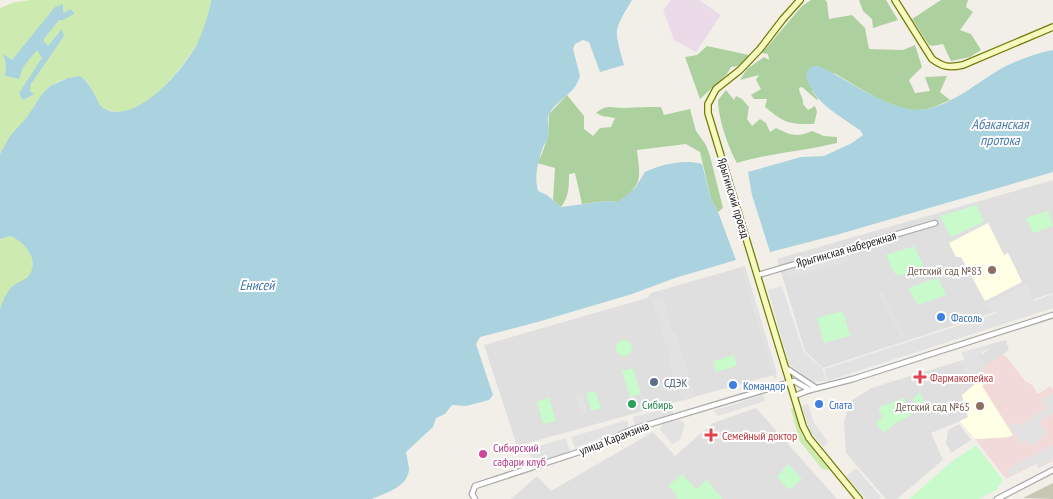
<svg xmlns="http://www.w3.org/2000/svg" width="1053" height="499" font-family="'PT Sans Narrow',sans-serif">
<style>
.residential{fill:#e0dfdf}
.commercial{fill:#f2dad9}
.industrial{fill:#ebdbe8}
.education{fill:#ffffe5}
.construction{fill:#c7c7b4}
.grass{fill:#cdebb0}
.forest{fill:#add19e}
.park{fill:#c8facc}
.parking{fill:#e2e2e2}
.water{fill:#aad3df}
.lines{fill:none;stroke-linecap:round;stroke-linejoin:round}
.minor-casing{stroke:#a9a9a9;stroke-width:7}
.secondary-casing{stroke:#707d05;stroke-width:8}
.minor{stroke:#fff;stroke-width:4.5}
.secondary{stroke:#f7fabf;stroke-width:5.5}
.education-dot{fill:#8d6e63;stroke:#fff;stroke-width:2}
.shop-dot{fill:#3f7fe0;stroke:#fff;stroke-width:2}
.health-dot{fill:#e0444e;stroke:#fff;stroke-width:2}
.service-dot{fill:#5c6f8a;stroke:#fff;stroke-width:2}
.leisure-dot{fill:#2e9e5b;stroke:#fff;stroke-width:2}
.hotel-dot{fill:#d1479c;stroke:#fff;stroke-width:2}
.labels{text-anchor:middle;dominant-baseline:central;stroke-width:4;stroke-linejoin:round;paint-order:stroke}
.street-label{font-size:12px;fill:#222;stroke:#fff}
.education-label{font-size:12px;fill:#785e54;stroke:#fff;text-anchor:end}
.shop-label{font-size:12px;fill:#366cbe;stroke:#fff;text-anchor:start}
.health-label{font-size:12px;fill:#be3a42;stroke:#fff;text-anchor:start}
.service-label{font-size:12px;fill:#4e5e75;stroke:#fff;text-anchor:start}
.leisure-label{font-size:12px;fill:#27864d;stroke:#fff;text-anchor:start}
.hotel-label{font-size:12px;fill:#b23c85;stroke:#fff;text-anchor:start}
.water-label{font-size:14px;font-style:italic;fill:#4a7aab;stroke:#fff}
</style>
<rect width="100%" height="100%" fill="#f2efe9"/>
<g class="residential">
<path d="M 1053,180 L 1053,293 L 823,368 L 805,351 L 777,259 Z"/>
<path d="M 745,266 L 777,374 L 517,446 L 484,345 L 647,298 L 651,293 Z"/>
<path d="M 1006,340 L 1009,350 L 984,367 L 980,375 L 981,379 L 962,395 L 968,418 L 931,433 L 943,460 L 897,499 L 886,499 L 846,453 L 844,421 L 851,401 L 871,388 L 983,354 L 988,350 L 987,345 Z"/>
<path d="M 756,408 L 837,499 L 511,499 L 537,476 L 551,491 L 653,432 L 675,456 L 713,423 Z"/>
<path d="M 959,424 L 971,440 L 951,453 L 946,443 L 948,430 Z"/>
</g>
<path class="commercial" d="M 1003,354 L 1007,357 L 1025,381 L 1031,384 L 1038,394 L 1051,386 L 1053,390 L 1053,461 L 1039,468 L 1036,464 L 1006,479 L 975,439 L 1008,437 L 982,385 L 984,384 L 981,382 L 978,382 L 981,379 L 980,375 L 984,367 Z"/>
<path class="industrial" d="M 671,0 L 699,0 L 721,15 L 696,52 L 674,40 L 663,10 Z"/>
<g class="education">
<path d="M 988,223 L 1004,255 L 1008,253 L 1022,282 L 985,301 L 961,257 L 956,257 L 949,243 Z"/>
<path d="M 978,382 L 981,382 L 984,384 L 982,386 L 1013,435 L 1008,437 L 975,439 L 960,421 L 968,417 L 962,395 Z"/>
</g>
<path class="construction" d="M 1053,483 L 1053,499 L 1023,498 Z"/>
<g class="grass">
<path d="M 31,0 L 211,0 C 209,15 204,34 195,47 C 182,68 148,112 120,112 C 116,111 109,111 105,109 C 88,101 97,72 70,78 C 64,79 54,83 49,87 C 42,95 36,106 29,115 C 18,128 8,139 0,154 L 0,8 L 15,2 Z"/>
<path d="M 10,236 C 25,241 38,258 31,274 C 29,277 25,279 22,282 C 13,291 5,298 0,309 L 0,239 Z"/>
<path d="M 794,408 L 803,437 L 830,470 L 822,469 L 799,440 L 791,409 Z"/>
</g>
<g class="forest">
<path d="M 811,0 L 825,0 L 827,2 L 829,19 L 852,15 L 865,28 L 869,49 L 903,50 L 915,45 L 922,67 L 909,80 L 915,93 L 930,91 L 925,77 L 947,76 L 940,92 L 950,100 C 941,104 931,109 920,110 C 894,112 857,86 834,73 L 812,91 L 818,99 L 817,100 L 802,87 L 799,88 C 799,94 804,98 803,104 L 808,110 L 815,106 L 817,112 L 814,124 C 788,124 786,124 765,107 L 767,99 L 754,99 L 751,95 L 761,89 L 756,80 L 759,75 L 740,80 L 747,69 L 764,57 L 769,60 L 768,54 L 762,53 L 802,6 Z"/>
<path d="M 859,0 L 886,0 L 898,20 L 873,28 L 872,19 L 863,11 Z"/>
<path d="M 941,0 L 968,0 L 966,7 L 973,12 L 960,30 L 971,34 L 981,50 L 970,57 L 951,61 L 943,44 L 932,46 L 929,45 L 912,19 Z"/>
<path d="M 707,46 L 749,55 L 739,66 L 731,67 L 727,74 L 700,99 L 685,57 L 697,55 Z"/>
<path d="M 726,90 L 734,100 L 736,96 L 742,99 L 749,107 L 747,119 L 752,126 L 760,119 L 766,123 L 770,132 L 776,128 C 790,135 797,138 812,131 L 824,136 L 837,137 L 837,143 C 804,151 770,153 737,163 C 728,147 718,118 718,100 Z"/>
<path d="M 567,95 L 584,116 L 584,129 L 593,136 L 600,128 L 611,127 L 615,118 L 602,116 L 596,113 C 608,103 612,109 625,108 C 638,107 647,107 661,107 L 664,115 L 690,109 L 696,131 L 706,145 L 710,156 L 723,208 L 718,212 L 711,199 L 700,152 L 686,144 L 637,150 C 640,178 644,184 618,202 L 607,201 L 582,204 L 575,173 L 569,174 C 569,187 569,196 561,207 L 553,200 L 555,168 L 537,163 L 541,156 L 548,137 L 549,114 Z"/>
</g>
<g class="park">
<path d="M 977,205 L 984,222 L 951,237 L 940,216 Z"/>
<path d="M 1048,211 L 1053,226 L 1033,233 L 1026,218 Z"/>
<path d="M 914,246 L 924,267 L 901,276 L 894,273 L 886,255 Z"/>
<path d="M 938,278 L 946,295 L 918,305 L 909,290 L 913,286 Z"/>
<path d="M 843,311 L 850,336 L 824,343 L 817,318 Z"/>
<circle cx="624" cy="348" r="8"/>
<path d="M 734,355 L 737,366 L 716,372 L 713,361 Z"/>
<path d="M 633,368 L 641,394 L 630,397 L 622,371 Z"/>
<path d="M 595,391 L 601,408 L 591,411 L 586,393 Z"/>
<path d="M 920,392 L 927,409 L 918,413 L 913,399 Z"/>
<path d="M 549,398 L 556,421 L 543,424 L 537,402 Z"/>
<path d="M 904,398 L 911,415 L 896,423 L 884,433 L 876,423 L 883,416 L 879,412 L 879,407 Z"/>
<path d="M 976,445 L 1003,480 L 996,490 L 979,499 L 909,499 L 950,463 Z"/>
<path d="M 788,464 L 802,479 L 789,490 L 777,477 Z"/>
<path d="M 682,474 L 696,489 L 707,480 L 722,498 L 721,499 L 676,499 L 678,497 L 668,486 Z"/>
</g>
<g class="parking">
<path d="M 845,252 L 848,262 L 788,279 L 785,268 Z"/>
<path d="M 745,269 L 777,378 L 774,379 L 742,270 Z"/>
<path d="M 1026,284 L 1034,301 L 1053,294 L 1053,308 L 827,381 L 824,369 L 997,313 L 995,309 L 990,312 L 986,304 Z"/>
<path d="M 782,286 L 804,352 L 823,369 L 826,381 L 813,382 L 789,364 L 768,290 Z"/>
<path d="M 883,292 L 906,337 L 902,339 L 879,294 Z"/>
<path d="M 663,297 L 673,334 L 676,333 L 695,397 L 682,401 L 679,390 L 676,389 L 669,361 L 670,358 L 652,300 Z"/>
<path d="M 987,345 L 988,349 L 982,352 L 982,354 L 977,356 L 978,359 L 982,358 L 985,366 L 977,369 L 978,376 L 960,382 L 960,379 L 965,377 L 960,362 L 964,360 L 962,352 Z"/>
<path d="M 582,393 L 588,413 L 581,416 L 575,395 Z"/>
<path d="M 1053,393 L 1053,413 L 1039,422 L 1045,432 L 1043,438 L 1030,446 L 1025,440 L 1020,443 L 1010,426 L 1016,422 L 1018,426 L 1047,408 L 1042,400 Z"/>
<path d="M 763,395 L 765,401 L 718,416 L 713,411 Z"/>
<path d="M 808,404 L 814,423 L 828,442 L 823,447 L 810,431 L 802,406 Z"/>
<path d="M 672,407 L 674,415 L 635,426 L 633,417 Z"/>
<path d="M 627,420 L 629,428 L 575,448 L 571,437 Z"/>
<path d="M 680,420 L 685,424 L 680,440 L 672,444 L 660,430 L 662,424 Z"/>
<path d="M 566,438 L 570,452 L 533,463 L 529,449 Z"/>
<path d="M 1051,445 L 1053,446 L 1053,460 L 1039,468 L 1037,463 L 1010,476 L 1007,470 Z"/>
<path d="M 856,468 L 881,497 L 878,499 L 866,499 L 846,477 Z"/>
</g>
<g class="water">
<path d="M 211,0 L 632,0 C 613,32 614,29 624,65 L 600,72 L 589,42 L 583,40 L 575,44 L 573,49 L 580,76 C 574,96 558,98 549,114 C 546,120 550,129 548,137 C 548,140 545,143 543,147 C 538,162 534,175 538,191 L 547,195 L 561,207 L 607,201 L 618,202 L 635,188 L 645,172 C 662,164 684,159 702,164 L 711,199 L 718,212 L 736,260 L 675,278 L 632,294 L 541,321 L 480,337 L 476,344 L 493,395 L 489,400 L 466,406 L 452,405 L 445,414 L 436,418 L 433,427 L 406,452 C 407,457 408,463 409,468 C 409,487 385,493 372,499 L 0,499 L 0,309 C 3,301 7,290 14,285 C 19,281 27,280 30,274 C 39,259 24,241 10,236 L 0,239 L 0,154 L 10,136 L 27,117 L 43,93 L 50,86 L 68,78 L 80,76 C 95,86 95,104 105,109 C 137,125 184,69 197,44 C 203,31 209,15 211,0 Z"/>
<path d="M 63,4 L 63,13 L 71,9 L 74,14 L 63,20 L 59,20 L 43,40 L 48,46 L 62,29 L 64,36 L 31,84 L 30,91 L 34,94 L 23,100 L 19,93 L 42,58 L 37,50 L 23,67 L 19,79 L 5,76 L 6,64 L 3,54 L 12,60 L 55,7 Z"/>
<path d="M 1053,50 L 1053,172 L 836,235 L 770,252 L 752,195 L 748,172 L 801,157 L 824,156 L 852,143 L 863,135 L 861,131 C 841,116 812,103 806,75 C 808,69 812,65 819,66 C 846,79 874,100 904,108 C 941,118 975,82 1006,66 C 1021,59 1037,53 1053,50 Z"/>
</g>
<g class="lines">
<defs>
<g id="minor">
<path d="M 758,275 L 935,223"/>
<path d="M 786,368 L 816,388"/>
<path d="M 794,396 L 810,390 L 853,379 L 1053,315"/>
<path d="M 475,499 L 472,494 L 475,486 L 588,449 L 634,429 L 794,381 L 810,390"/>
<path d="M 997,499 L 1053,470"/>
</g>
<g id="secondary">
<path d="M 800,0 L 783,19 L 760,49 L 740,70 L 716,89 L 708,104 L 708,113 L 803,426 L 809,438 L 859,499"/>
<path d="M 895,0 L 932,59 C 943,67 949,68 963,65 L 1053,27"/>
</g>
</defs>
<use href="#minor" class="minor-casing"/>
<use href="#secondary" class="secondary-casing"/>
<use href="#minor" class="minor"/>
<use href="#secondary" class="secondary"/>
</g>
<g class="education-dot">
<circle cx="992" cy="270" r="5"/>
<circle cx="980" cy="406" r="5"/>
</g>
<g class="shop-dot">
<circle cx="941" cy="317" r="5"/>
<circle cx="733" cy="385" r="5"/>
<circle cx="819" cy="404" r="5"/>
</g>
<g class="health-dot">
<path d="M917.5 369.5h5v5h5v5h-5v5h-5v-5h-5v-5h5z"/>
<path d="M708.5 427.5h5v5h5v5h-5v5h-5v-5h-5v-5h5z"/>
</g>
<circle class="service-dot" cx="654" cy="382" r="5"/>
<circle class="leisure-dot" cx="632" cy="404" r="5"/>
<circle class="hotel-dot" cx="483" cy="454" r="5"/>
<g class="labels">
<g class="street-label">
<text transform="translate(734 198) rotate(73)">Ярыгинский проезд</text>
<text transform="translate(846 249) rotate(-16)">Ярыгинская набережная</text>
<text transform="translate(614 438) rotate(-21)">улица Карамзина</text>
</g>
<g class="education-label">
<text x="982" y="270">Детский сад №83</text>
<text x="970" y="406">Детский сад №65</text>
</g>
<g class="shop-label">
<text x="951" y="317">Фасоль</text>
<text x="743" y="385">Командор</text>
<text x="829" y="404">Слата</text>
</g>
<g class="health-label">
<text x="930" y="377">Фармакопейка</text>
<text x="722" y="435">Семейный доктор</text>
</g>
<g class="service-label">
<text x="664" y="382">СДЭК</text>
</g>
<g class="leisure-label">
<text x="642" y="404">Сибирь</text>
</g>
<g class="hotel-label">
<text x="493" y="447">Сибирский<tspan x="493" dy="14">сафари клуб</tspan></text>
</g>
<g class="water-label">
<text x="1000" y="124">Абаканская<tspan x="1000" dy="16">протока</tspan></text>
<text x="257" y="285">Енисей</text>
</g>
</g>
</svg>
